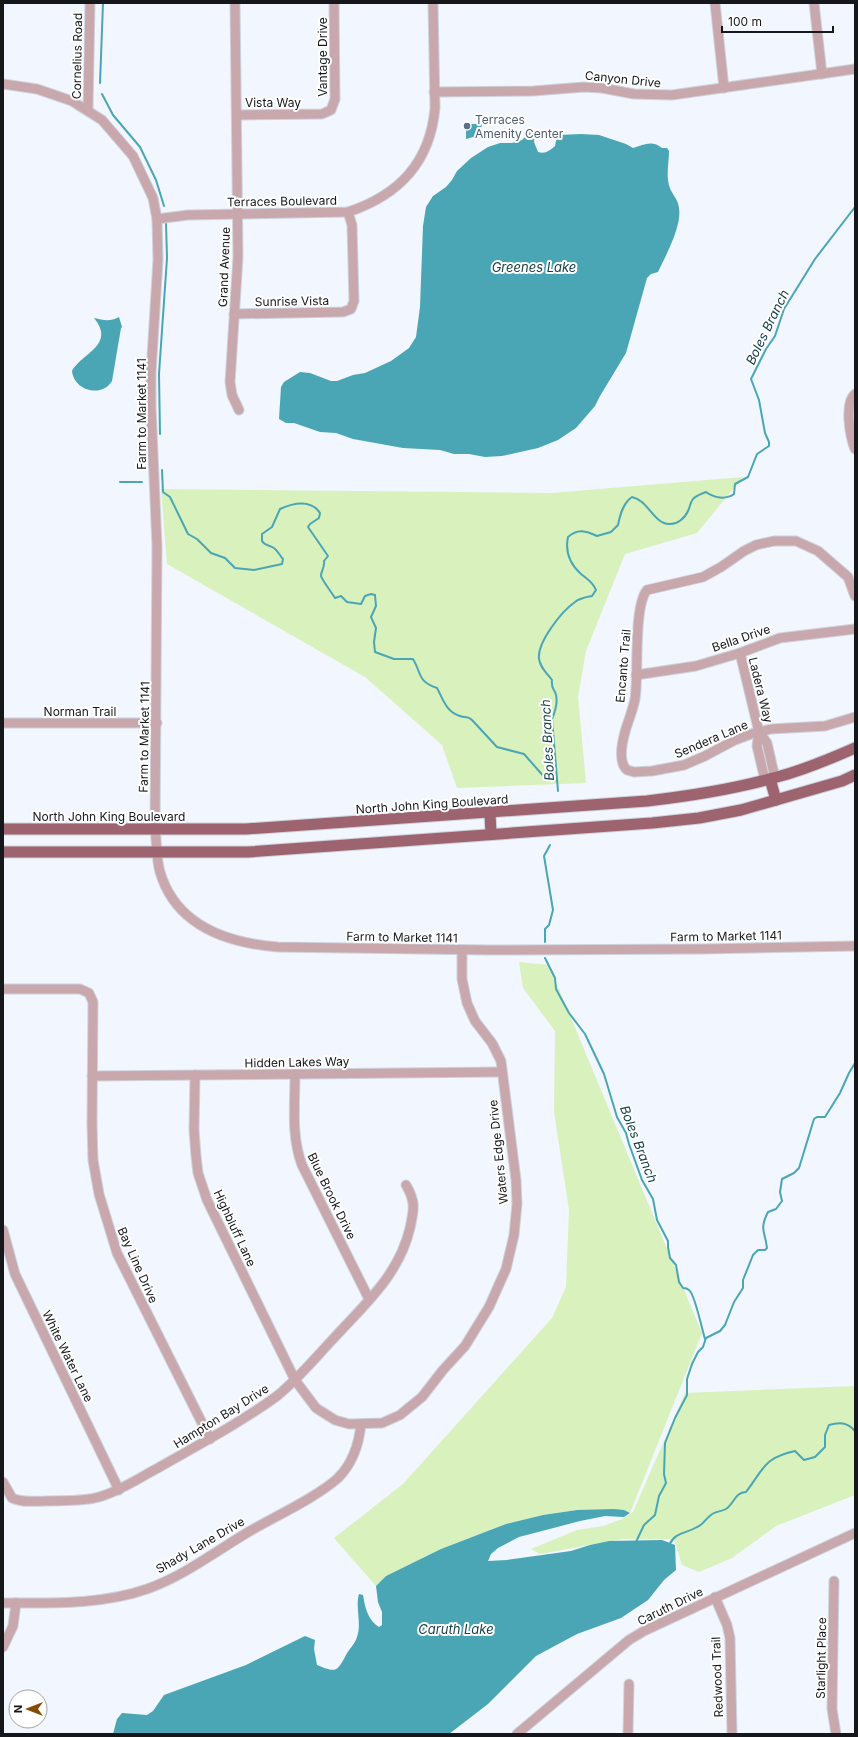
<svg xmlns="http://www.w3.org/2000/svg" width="858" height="1737" font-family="Inter,sans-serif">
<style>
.green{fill:#d9f1bc}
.water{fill:#4aa6b5}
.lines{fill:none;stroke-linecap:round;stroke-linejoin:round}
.stream{stroke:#4aa6b5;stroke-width:2}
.minor-casing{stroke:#ced2da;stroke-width:11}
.major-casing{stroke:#ced2da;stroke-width:13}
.minor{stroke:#c8a7ad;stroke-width:9}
.major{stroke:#9d6470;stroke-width:11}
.service-dot{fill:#5c6f8a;stroke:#fff;stroke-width:1.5}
.labels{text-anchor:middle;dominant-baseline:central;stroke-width:4;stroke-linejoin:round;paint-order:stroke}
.street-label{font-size:12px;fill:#15171a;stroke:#fff}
.service-label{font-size:12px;fill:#4e5e75;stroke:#fff;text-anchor:start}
.water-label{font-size:13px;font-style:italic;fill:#174148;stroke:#fff}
</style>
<rect width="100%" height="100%" fill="#f1f6ff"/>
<g class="green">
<path d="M 743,477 L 697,533 L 625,554 L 586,651 L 578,697 L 586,783 L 457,788 L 442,745 L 365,677 L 167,564 L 161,489 L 551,493 Z"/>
<path d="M 519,962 L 549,965 L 702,1333 L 630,1513 L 624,1510 L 577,1510 L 543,1515 L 506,1524 L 441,1549 L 386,1576 L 376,1586 L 334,1538 L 403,1484 L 552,1318 L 566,1287 L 569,1210 L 554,1112 L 555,1031 L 523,988 Z"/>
<path d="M 855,1386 L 855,1495 L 776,1526 L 732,1558 L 699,1572 L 682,1565 L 674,1539 L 623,1539 L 540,1554 L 531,1549 L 577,1530 L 603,1526 L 622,1519 L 633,1512 L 685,1393 Z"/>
</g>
<g class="water">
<path d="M 470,124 L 482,124 L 480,132 L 473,138 L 473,137 L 466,139 L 466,128 Z"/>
<path d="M 532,130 L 535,131 L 534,142 L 538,152 C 546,154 549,151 555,146 L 556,141 L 559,135 L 581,134 L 599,135 L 626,144 L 633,148 C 644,144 653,140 662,148 L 667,148 L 669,151 C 669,162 666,175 669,185 C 671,194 678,198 679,208 C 682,226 666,255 658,272 L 651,274 L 647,278 L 626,353 L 600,396 L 595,406 L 576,428 L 558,440 L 538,448 L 502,456 L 485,457 L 469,454 L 454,454 L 440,450 L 403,448 L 353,439 L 336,433 L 320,432 L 294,423 L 286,423 L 279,419 L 281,387 L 284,382 L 300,372 L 310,373 L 331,381 L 337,381 L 353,375 L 365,373 L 391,361 L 409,348 L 416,337 L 420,307 L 423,226 L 426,207 L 433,196 L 446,187 L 452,180 L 457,171 L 471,158 L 488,147 L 500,143 L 512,143 L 522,140 Z"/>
<path d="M 119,317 L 122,327 L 121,328 L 112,381 C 102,398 74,391 72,371 C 82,353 116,345 94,318 C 103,320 110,322 119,317 Z"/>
<path d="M 614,1509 L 624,1510 L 630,1513 L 624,1517 L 605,1516 L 580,1521 L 519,1537 L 498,1548 L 491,1554 L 488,1561 L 507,1560 L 571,1551 L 590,1545 L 609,1541 L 662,1540 L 675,1545 L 676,1570 L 664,1580 L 648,1600 L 621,1618 L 577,1634 L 536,1656 L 488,1704 L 449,1734 L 113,1734 L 117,1719 L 122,1713 L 147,1715 L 153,1711 L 164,1695 L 246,1665 L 305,1636 L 315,1640 L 314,1649 L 317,1665 C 336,1673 337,1672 346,1655 C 349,1649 355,1644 357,1637 C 362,1623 355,1608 359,1594 L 363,1595 C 365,1608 368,1620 379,1627 L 382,1625 L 382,1612 L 378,1602 L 376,1586 L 386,1576 L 441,1549 L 506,1524 L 543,1515 L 577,1510 Z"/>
</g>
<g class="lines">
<g class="stream">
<path d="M 100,83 L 103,3"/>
<path d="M 102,94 L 113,115 L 140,147 L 156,180 L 164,206"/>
<path d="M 160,434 L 159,374 L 167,258 L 166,223"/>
<path d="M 162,470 L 163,492 L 170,497 L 188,534 L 197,539 L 211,553 L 225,558 L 235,568 L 254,570 L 282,564 L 283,559 C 280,556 278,551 274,548 C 269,545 265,546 262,541 L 262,534 L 272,527 L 280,509 C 293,503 311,499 320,513 L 319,518 L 310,524 L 308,527 L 328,556 L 324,561 C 325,568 321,570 321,576 C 322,580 332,593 335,598 L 341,596 L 347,602 L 361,604 L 365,596 L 371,594 L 375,595 L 376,606 L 371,617 L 376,628 L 374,642 L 375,652 L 394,659 L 413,659 C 422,674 417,681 437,688 C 443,699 446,712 460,716 C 465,718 468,716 472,720 L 497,747 L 524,754 L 546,779 L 557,781"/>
<path d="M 120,482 L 142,482"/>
<path d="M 558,791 L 552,719 C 555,712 558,703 556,695 C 554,687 551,690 552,680 C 546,672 541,669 539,659 C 537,642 562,611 575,602 C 580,598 587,597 592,596 L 596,590 C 593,582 587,579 581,574 C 570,564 565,551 568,537 C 578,528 586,531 597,536 L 611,532 L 618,525 C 620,515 623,503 632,497 C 648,500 654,524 669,524 C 677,525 685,518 688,511 C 690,507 690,503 693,499 C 697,495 701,494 706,492 C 714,498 726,500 734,494 L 735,484 L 748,477 L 757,454 L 769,446 L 769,442 L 765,433 L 759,400 L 751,379 L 766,349 L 775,336 L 784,309 L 815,259 L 855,207"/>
<path d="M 545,942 L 545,929 L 549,925 L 553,910 L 544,856 L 550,845"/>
<path d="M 545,958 L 555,978 L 556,989 L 569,1013 L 585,1034 L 604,1074 L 617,1117 L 626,1133 L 629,1144 L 642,1180 L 653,1199 L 657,1220 L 668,1241 L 668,1247 L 670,1258 L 676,1265 L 679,1282 L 683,1288 C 685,1288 688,1289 689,1290 C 695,1294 702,1330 705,1339"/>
<path d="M 636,1542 L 644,1525 L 655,1515 L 659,1496 L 666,1483 L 664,1474 L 665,1443 L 675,1418 L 687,1395 L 687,1379 L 692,1364 L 698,1352 L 703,1347 L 706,1338 L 720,1331 L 725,1325 L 734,1302 L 743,1288 L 743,1280 L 753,1255 L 758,1250 L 765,1250 L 767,1248 C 765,1231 759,1230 768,1212 L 776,1209 L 782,1201 L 780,1192 L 782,1179 L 794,1173 L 799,1168 L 814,1119 L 817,1117 L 825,1117 L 840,1093 L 849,1073 L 855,1063"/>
<path d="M 669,1545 C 676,1531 686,1534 697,1527 C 703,1525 706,1518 711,1515 C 715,1511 721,1512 726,1509 C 734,1504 735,1492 746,1492 C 764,1469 763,1458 795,1451 L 804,1460 L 815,1457 L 825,1447 L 825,1435 L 829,1425 C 839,1422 847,1422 855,1431"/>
</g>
<defs>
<g id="minor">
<path d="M 235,3 L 238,257 L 230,382 L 232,395 L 239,410"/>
<path d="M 715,3 L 724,88"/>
<path d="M 814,3 L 822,74"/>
<path d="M 3,84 L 37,89 L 72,101 L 102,120 L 133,156 L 153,198 L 157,219 L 158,260 L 151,373 L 151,407 L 157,546 L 155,829 C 157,843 156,858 160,872 C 176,926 227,943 278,947 L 489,950 L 703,949 L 855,946"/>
<path d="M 434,92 L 533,91 L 584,87 L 602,88 L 634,94 L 672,95 L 855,69"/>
<path d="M 88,110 L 90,3"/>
<path d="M 237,115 L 322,114 L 331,110 L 335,99 L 334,3"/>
<path d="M 157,219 L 188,215 L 348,212 C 399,195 430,163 435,108 L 433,3"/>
<path d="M 234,314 L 343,312 L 351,309 L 354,301 L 352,225 L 348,212"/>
<path d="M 855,394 C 844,403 850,437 855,449"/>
<path d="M 855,596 L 848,577 L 818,551 L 796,541 L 774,541 L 756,545 L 744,551 L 721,567 L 703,577 L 647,590 C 633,607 639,675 635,699 C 633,710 628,721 625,732 C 622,743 618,762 627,770 L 634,772 L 652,771 L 684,765 L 705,756 L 735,740 L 751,734 L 771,729 L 825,726 L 855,717"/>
<path d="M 740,653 L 759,732"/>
<path d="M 636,675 L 696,666 L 740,653 L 780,638 L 855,629"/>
<path d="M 3,723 L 157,723"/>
<path d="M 765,780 L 757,746 L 759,732 L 767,743 L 775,778"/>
<path d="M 3,989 L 80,989 L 89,993 L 93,1002 L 92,1124 L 93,1160 L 99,1194 L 117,1253 L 210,1439"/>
<path d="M 295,1074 C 295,1105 291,1136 302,1165 L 369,1299"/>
<path d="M 195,1075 L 194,1130 L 196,1156 L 198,1173 L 207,1200 L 295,1380 L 316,1408 L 335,1420 L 349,1424 L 382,1423 L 400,1415 L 422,1397 L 443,1370 L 465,1346 L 489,1307 L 506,1269 L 514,1235 L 517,1204 L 516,1180 L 501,1061 L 492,1043 L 475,1021 L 467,1003 L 462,979 L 462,950"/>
<path d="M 92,1076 L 501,1072"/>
<path d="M 3,1230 L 15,1274 L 119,1490"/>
<path d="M 3,1482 L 12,1498 C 22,1503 34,1501 45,1501 C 62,1500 82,1502 99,1497 C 120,1491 139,1478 158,1468 C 198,1445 240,1423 277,1396 C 298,1379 316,1357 334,1338 C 365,1304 399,1275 410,1228 C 414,1209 416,1202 406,1185"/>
<path d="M 834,1581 L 832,1709 L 836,1734"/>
<path d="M 715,1597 L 727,1625 L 730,1638 L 732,1734"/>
<path d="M 3,1603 C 51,1603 101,1605 147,1589 C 184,1576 216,1551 250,1531 C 276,1516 317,1497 338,1478 C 353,1463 359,1444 361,1424"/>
<path d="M 3,1647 L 13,1626 L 16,1603"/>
<path d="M 517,1734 L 629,1640 L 644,1631 L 855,1533"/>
<path d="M 628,1734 L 629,1684"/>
</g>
<g id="major">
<path d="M 770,779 L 776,800"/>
<path d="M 490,813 L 491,834"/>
<path d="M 3,829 L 246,829 L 647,801 C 690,796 735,789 777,777 C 804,770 830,759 855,748"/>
<path d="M 3,852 L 248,852 L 652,823 L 699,818 L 741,810 L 842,781 L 855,775"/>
</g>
</defs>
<use href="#minor" class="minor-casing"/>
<use href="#major" class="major-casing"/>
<use href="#minor" class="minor"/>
<use href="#major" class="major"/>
</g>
<circle class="service-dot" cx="467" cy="126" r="4"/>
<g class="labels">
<g class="street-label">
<text transform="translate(77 56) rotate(-89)">Cornelius Road</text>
<text transform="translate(322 57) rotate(-90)">Vantage Drive</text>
<text transform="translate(623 79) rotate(6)">Canyon Drive</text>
<text x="273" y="102">Vista Way</text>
<text transform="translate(282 201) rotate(-1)">Terraces Boulevard</text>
<text transform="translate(224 267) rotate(-88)">Grand Avenue</text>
<text transform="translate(292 301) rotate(-1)">Sunrise Vista</text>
<text transform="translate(141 414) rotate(-90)">Farm to Market 1141</text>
<text transform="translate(741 638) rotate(-19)">Bella Drive</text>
<text transform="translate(623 666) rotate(-85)">Encanto Trail</text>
<text transform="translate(761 690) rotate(76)">Ladera Way</text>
<text x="80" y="711">Norman Trail</text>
<text transform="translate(144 737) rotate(-89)">Farm to Market 1141</text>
<text transform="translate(711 739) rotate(-23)">Sendera Lane</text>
<text transform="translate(432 804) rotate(-4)">North John King Boulevard</text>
<text x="109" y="816">North John King Boulevard</text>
<text transform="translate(726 936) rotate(-1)">Farm to Market 1141</text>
<text transform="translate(402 937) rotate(1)">Farm to Market 1141</text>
<text transform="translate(297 1062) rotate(-1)">Hidden Lakes Way</text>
<text transform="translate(498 1152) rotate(-96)">Waters Edge Drive</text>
<text transform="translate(332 1196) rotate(64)">Blue Brook Drive</text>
<text transform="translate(235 1228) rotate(65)">Highbluff Lane</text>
<text transform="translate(138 1265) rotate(66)">Bay Line Drive</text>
<text transform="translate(68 1356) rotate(64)">White Water Lane</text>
<text transform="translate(221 1416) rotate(-32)">Hampton Bay Drive</text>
<text transform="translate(200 1545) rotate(-30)">Shady Lane Drive</text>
<text transform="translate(670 1606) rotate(-26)">Caruth Drive</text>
<text transform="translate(821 1658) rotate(-89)">Starlight Place</text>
<text transform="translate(717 1677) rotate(-92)">Redwood Trail</text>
</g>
<g class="service-label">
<text x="475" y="119">Terraces<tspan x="475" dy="14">Amenity Center</tspan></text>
</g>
<g class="water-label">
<text x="534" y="267">Greenes Lake</text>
<text transform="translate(767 327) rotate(-64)">Boles Branch</text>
<text transform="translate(547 740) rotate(-93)">Boles Branch</text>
<text transform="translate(639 1144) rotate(69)">Boles Branch</text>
<text x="456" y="1629">Caruth Lake</text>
</g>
</g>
<rect width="858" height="1737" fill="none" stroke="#15171a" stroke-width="8"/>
<g transform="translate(28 1709) rotate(270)"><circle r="19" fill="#ffffff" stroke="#a1a2a3"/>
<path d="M0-3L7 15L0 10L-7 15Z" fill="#854c00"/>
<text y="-6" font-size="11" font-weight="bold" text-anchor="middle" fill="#15171a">N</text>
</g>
<path d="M722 26v6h111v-6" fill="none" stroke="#15171a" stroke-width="2"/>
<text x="728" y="26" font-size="12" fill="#15171a" stroke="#ffffff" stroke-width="3" paint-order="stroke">100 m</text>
</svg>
